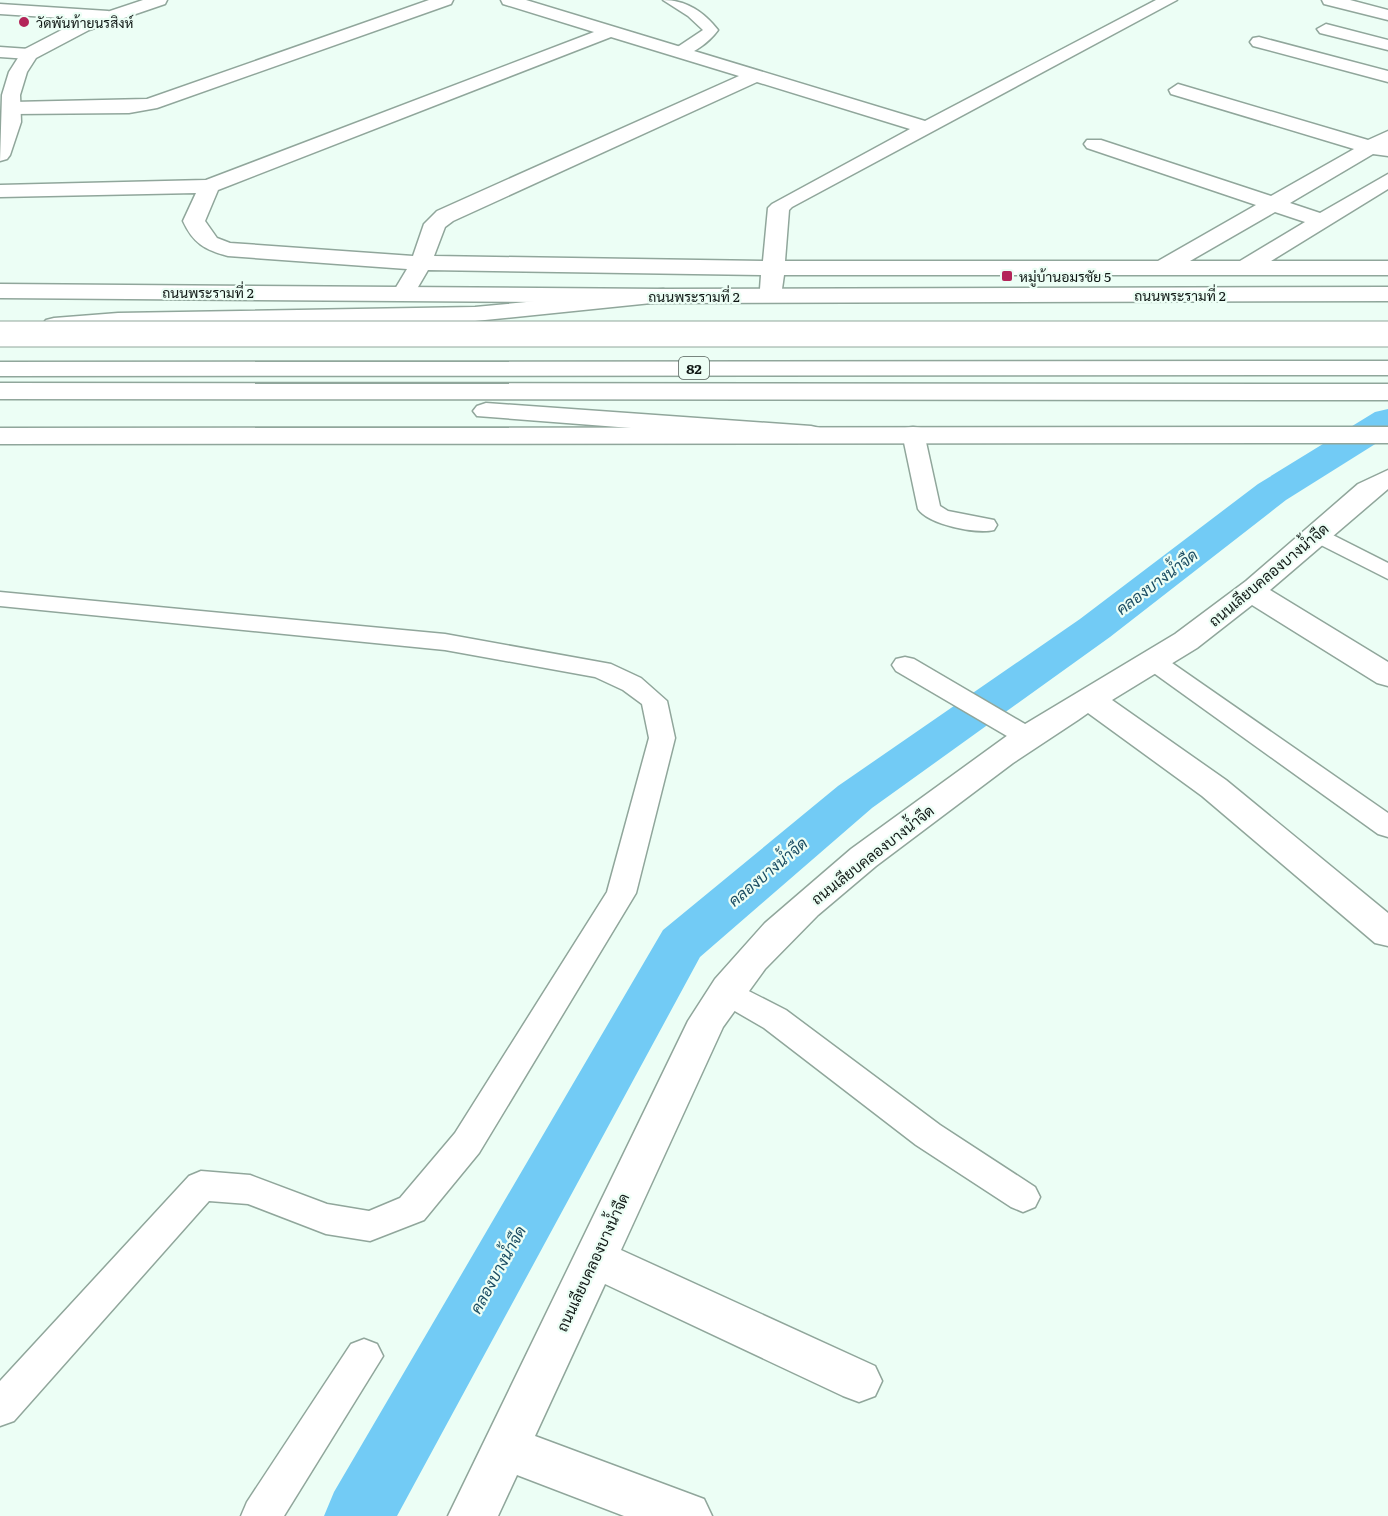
<svg xmlns="http://www.w3.org/2000/svg" width="1388" height="1516" font-family="Literata,Sarabun,serif">
<style>
.lines{fill:none;stroke-linecap:round;stroke-linejoin:round}
.canal{fill:#72cbf5;fill-rule:evenodd}
.service-casing{stroke:#90a69b;stroke-width:3}
.minor-casing{stroke:#90a69b;stroke-width:3}
.tertiary-casing{stroke:#90a69b;stroke-width:3}
.secondary-casing{stroke:#90a69b;stroke-width:3}
.trunk-casing{stroke:#90a69b;stroke-width:3}
.motorway-casing{stroke:#90a69b;stroke-width:3}
.service{fill:#fff;fill-rule:evenodd}
.minor{fill:#fff;fill-rule:evenodd}
.tertiary{fill:#fff;fill-rule:evenodd}
.secondary{fill:#fff;fill-rule:evenodd}
.trunk{fill:#fff;fill-rule:evenodd}
.motorway{fill:#fff;fill-rule:evenodd}
.motorway-bridge-casing{stroke:#90a69b;stroke-width:27;stroke-linecap:butt}
.motorway-bridge{stroke:#fff;stroke-width:25}
.poi-dot{fill:#b32559;stroke:#ecfef5;stroke-width:2}
.labels{text-anchor:middle;dominant-baseline:central;stroke-width:4.5;stroke-linejoin:round;paint-order:stroke}
.far-poi-label{font-size:14px;fill:#101815;stroke:#ecfef5;text-anchor:start}
.far-street-label{font-size:14px;fill:#101815;stroke:#ecfef5}
.shield{fill:#ecfef5;stroke:#525d58;stroke-width:1.5}
.shield-label{font-size:14px;font-weight:bold;fill:#101815}
.street-label{font-size:15px;fill:#101815;stroke:#ecfef5}
.water-label{font-size:16px;font-style:italic;fill:#1b4d63;stroke:#ecfef5}
</style>
<rect width="100%" height="100%" fill="#ecfef5"/>
<g class="lines">
<path class="canal" d="M 1388,409 L 1388,436 L 1286,500 L 1110,637 L 872,808 L 700,957 L 397,1516 L 324,1516 L 334,1492 L 663,930 L 838,786 L 1080,619 L 1258,484 L 1375,412 Z"/>
<defs>
<g id="service">
<path d="M 663,0 C 686,0 704,12 718,30 C 710,41 691,58 676,54 L 674,51 L 676,48 L 703,30 L 688,16 Z"/>
<path d="M 913,427 L 921,428 L 924,433 L 940,506 L 948,511 L 994,520 L 997,525 L 994,530 C 976,534 929,525 918,509 L 902,433 L 905,428 Z"/>
<path d="M 1317,527 L 1388,563 L 1388,579 L 1309,539 L 1305,534 L 1309,529 Z"/>
<path d="M 0,592 L 445,634 L 611,664 L 641,678 L 667,701 L 675,738 L 636,893 L 479,1153 L 424,1220 L 370,1241 L 326,1234 L 248,1204 L 209,1201 L 14,1421 L 0,1426 L 0,1381 L 189,1176 L 201,1171 L 250,1175 L 327,1204 L 369,1211 L 400,1198 L 455,1133 L 607,892 L 649,738 L 642,704 L 623,690 L 595,677 L 445,650 L 0,606 Z"/>
<path d="M 1153,653 L 1162,656 L 1388,813 L 1388,837 L 1378,834 L 1144,666 L 1140,661 L 1144,656 Z"/>
<path d="M 905,657 L 914,659 L 1037,731 L 1041,737 L 1037,743 L 1028,746 L 1019,743 L 896,671 L 892,665 L 896,659 Z"/>
<path d="M 725,979 L 786,1010 L 940,1125 L 1035,1187 L 1040,1197 L 1035,1207 L 1023,1212 L 1011,1207 L 916,1145 L 764,1028 L 714,999 L 709,991 L 714,983 Z"/>
<path d="M 364,1339 L 377,1344 L 383,1356 L 284,1516 L 241,1516 L 247,1502 L 351,1344 Z"/>
</g>
<g id="minor">
<path d="M 429,0 L 453,0 L 451,4 L 157,108 L 129,113 L 13,114 L 4,108 L 13,102 L 147,99 Z"/>
<path d="M 501,0 L 526,0 L 925,121 L 1156,0 L 1177,0 L 792,207 L 789,210 L 785,261 L 1158,261 L 1256,205 L 1087,148 L 1084,144 L 1087,140 L 1101,140 L 1271,196 L 1354,149 L 1171,94 L 1169,90 L 1178,84 L 1368,140 L 1388,131 L 1388,156 L 1373,154 L 1290,203 L 1320,213 L 1388,174 L 1388,189 L 1271,261 L 1388,261 L 1388,275 L 784,275 L 782,289 L 779,294 L 763,294 L 760,289 L 761,275 L 428,270 L 411,299 L 395,299 L 392,294 L 407,269 L 228,256 C 205,250 193,243 183,221 L 196,193 L 0,197 L 0,185 L 206,180 L 594,32 L 503,4 ZM 611,37 L 739,76 L 437,211 L 424,224 L 413,256 L 230,243 L 217,238 L 205,221 L 218,190 ZM 757,82 L 910,129 L 772,204 L 768,208 L 763,261 L 434,256 L 445,227 L 453,221 ZM 1275,212 L 1305,222 L 1240,261 L 1190,261 Z"/>
<path d="M 1322,0 L 1350,0 L 1388,10 L 1388,20 L 1324,4 Z"/>
<path d="M 0,4 L 108,11 L 116,16 L 108,21 L 0,14 Z"/>
<path d="M 1326,24 L 1388,40 L 1388,50 L 1320,33 L 1317,29 Z"/>
<path d="M 1259,37 L 1388,71 L 1388,82 L 1253,46 L 1250,42 L 1253,38 Z"/>
<path d="M 0,47 L 29,49 L 38,54 L 29,59 L 0,57 Z"/>
<path d="M 1388,470 L 1388,489 L 1270,590 L 1388,662 L 1388,686 L 1377,683 L 1252,605 L 1197,648 L 1112,700 L 1226,780 L 1388,913 L 1388,946 L 1375,943 L 1202,796 L 1088,713 L 1078,720 L 1013,763 L 876,866 L 818,915 L 765,969 L 723,1027 L 621,1250 L 875,1366 L 882,1381 L 875,1396 L 859,1402 L 843,1396 L 605,1284 L 535,1436 L 704,1499 L 712,1516 L 624,1516 L 517,1475 L 498,1516 L 448,1516 L 688,1021 L 715,979 L 765,923 L 851,849 L 1015,730 L 1175,634 L 1246,581 L 1358,484 Z"/>
</g>
<path id="tertiary" d="M 143,0 L 167,0 L 165,4 L 89,30 L 36,58 L 27,72 L 20,95 L 21,122 L 10,155 L 7,159 L 0,161 L 2,95 L 9,72 L 23,50 L 77,22 Z"/>
<g id="secondary">
<path d="M 0,284 L 663,289 L 1388,287 L 1388,301 L 663,303 L 0,298 Z"/>
<path d="M 1388,427 L 1388,443 L 0,444 L 0,428 Z"/>
</g>
<g id="trunk">
<path d="M 663,289 L 671,291 L 675,296 L 671,301 L 475,321 L 118,327 L 54,332 L 46,330 L 42,325 L 46,320 L 54,318 L 118,313 L 475,307 Z"/>
<path d="M 0,383 L 1388,384 L 1388,400 L 0,399 Z"/>
<path d="M 486,403 L 811,426 L 820,428 L 824,434 L 820,440 L 811,442 L 477,416 L 473,411 L 477,406 Z"/>
</g>
<path id="motorway" d="M 1388,361 L 1388,375 L 0,376 L 0,362 Z"/>
</defs>
<use href="#service" class="service-casing"/>
<use href="#minor" class="minor-casing"/>
<use href="#tertiary" class="tertiary-casing"/>
<use href="#secondary" class="secondary-casing"/>
<use href="#trunk" class="trunk-casing"/>
<use href="#motorway" class="motorway-casing"/>
<use href="#service" class="service"/>
<use href="#minor" class="minor"/>
<use href="#tertiary" class="tertiary"/>
<use href="#secondary" class="secondary"/>
<use href="#trunk" class="trunk"/>
<use href="#motorway" class="motorway"/>
<defs>
<path id="motorway-bridge" d="M 0,334 L 1388,334"/>
</defs>
<use href="#motorway-bridge" class="motorway-bridge-casing"/>
<use href="#motorway-bridge" class="motorway-bridge"/>
</g>
<g class="poi-dot">
<circle cx="24" cy="22" r="6"/>
<rect x="1001" y="270" width="12" height="12" rx="3"/>
</g>
<g class="labels">
<g class="far-poi-label">
<text x="36" y="22">วัดพันท้ายนรสิงห์</text>
<text x="1019" y="276">หมู่บ้านอมรชัย 5</text>
</g>
<g class="far-street-label">
<text x="208" y="292">ถนนพระรามที่ 2</text>
<text x="1180" y="295">ถนนพระรามที่ 2</text>
<text x="694" y="296">ถนนพระรามที่ 2</text>
</g>
<rect class="shield" x="679" y="357" width="30" height="22" rx="4.5"/>
<g class="shield-label">
<text x="694" y="368">82</text>
</g>
<g class="street-label">
<text transform="translate(1268 574) rotate(-40)">ถนนเลียบคลองบางน้ำจืด</text>
<text transform="translate(872 854) rotate(-38)">ถนนเลียบคลองบางน้ำจืด</text>
<text transform="translate(592 1262) rotate(-65)">ถนนเลียบคลองบางน้ำจืด</text>
</g>
<g class="water-label">
<text transform="translate(1156 581) rotate(-37)">คลองบางน้ำจืด</text>
<text transform="translate(767 871) rotate(-40)">คลองบางน้ำจืด</text>
<text transform="translate(497 1269) rotate(-61)">คลองบางน้ำจืด</text>
</g>
</g>
</svg>
